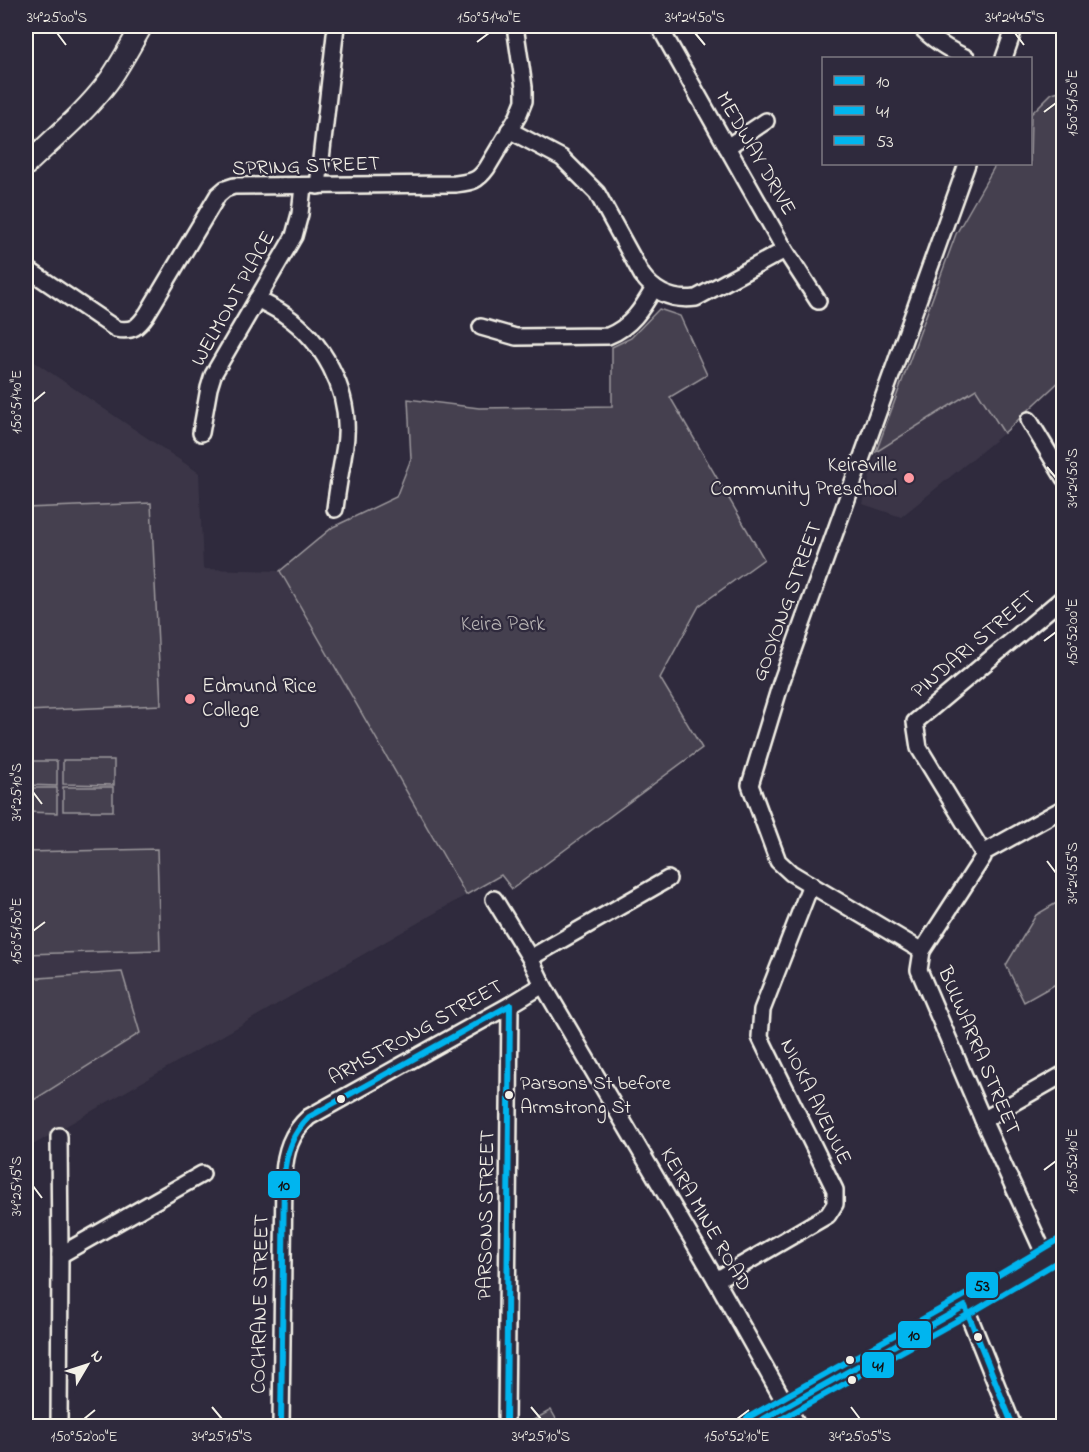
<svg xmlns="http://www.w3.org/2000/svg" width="1089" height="1452" font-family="'Indie Flower',sans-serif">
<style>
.built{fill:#3b3647}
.green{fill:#454050;stroke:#9c989c;stroke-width:1.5}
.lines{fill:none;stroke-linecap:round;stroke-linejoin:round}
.minor-casing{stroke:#f4f1e8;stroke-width:20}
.major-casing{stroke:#f4f1e8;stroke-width:24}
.minor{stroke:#2f2a3d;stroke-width:15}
.major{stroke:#2f2a3d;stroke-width:20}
.bus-1-casing{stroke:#2f2a3d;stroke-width:10}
.bus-2-casing{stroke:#2f2a3d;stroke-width:10}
.bus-3-casing{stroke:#2f2a3d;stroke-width:10}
.bus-1{stroke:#00b5ef;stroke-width:6}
.bus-2{stroke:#00b5ef;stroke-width:6}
.bus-3{stroke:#00b5ef;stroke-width:6}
.ticks{fill:none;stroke:#f4f1e8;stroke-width:2}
.poi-dot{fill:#ff9aa2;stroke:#2f2a3d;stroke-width:2}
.bus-dot{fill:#f4f1e8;stroke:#2f2a3d;stroke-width:2}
.labels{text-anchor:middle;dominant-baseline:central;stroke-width:4.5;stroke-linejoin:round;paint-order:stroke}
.bus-label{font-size:20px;fill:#f4f1e8;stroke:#2f2a3d;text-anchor:start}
.street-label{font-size:21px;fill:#f4f1e8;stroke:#2f2a3d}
.poi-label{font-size:21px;fill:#f4f1e8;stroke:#2f2a3d;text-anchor:end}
.park-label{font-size:21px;fill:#b7b3b3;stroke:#2f2a3d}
.line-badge{stroke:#2f2a3d;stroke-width:2}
.pale-badge-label{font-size:16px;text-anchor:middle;font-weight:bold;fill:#111}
.neatline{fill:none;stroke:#f4f1e8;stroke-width:2}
.ticks-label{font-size:15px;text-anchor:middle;fill:#f4f1e8}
</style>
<rect width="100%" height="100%" fill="#2f2a3d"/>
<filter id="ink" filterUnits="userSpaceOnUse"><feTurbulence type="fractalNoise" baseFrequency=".0167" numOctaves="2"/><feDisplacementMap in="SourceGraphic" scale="12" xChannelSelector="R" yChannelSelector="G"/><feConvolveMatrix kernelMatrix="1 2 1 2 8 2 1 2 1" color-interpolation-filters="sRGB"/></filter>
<g filter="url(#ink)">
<g class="built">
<path d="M 26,356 L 199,473 L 203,569 L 280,571 L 466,895 L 26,1149 Z"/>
<path d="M 977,388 L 1004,433 L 901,517 L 863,504 L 876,452 Z"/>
</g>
<g class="green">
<path d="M 1063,90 L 1063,378 L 1004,433 L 976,389 L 876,452 L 956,234 L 996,164 L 1030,164 L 1031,114 L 1052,93 Z"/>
<path d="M 659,309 L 680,316 L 707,375 L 670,397 L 764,559 L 699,606 L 660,678 L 702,748 L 512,889 L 501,875 L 466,895 L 280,571 L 333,527 L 396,497 L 411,459 L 408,399 L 479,408 L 612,406 L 612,347 L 631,338 Z"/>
<path d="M 151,503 L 161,705 L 26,711 L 26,508 Z"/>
<path d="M 63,760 L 114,760 L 114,785 L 63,784 Z"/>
<path d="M 26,761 L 57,761 L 57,786 L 26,785 Z"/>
<rect x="63" y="787" width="50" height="24"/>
<path d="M 26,788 L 57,788 L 57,813 L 26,812 Z"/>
<path d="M 157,849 L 160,950 L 26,954 L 26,852 Z"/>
<path d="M 1063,899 L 1063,980 L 1024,1002 L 1006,965 L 1036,915 Z"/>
<path d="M 122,972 L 140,1033 L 26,1105 L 26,979 Z"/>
<path d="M 551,1410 L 560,1426 L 523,1426 Z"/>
</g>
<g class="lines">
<defs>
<g id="minor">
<path d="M 659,26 L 785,250 L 818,301"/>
<path d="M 920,26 C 933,41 949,50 967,58"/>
<path d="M 1004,58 L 1015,26"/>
<path d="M 509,130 L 562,158 L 597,193 L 642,275 C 655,293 673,301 696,298 L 785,250"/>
<path d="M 727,147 L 766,121"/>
<path d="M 318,186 L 336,26"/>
<path d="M 26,268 L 116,329 C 133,332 138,327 147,314 L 218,195 L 225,189 L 234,186 L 455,184 C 471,182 477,182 487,168 L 518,116 L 524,101 L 524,87 L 515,26"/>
<path d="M 257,299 C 266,304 277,309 285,315 C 323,341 349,389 346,435 C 346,442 344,450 343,458 C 340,475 337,492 335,509"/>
<path d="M 481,327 L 516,337 L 608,336 C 631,327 642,309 654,288"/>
<path d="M 1029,420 L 1064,478"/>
<path d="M 201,433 L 209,388 L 213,375 L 294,236 L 300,214 L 303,186"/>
<path d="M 983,853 L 919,748 L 915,722 L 1064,597"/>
<path d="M 494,899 L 530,958 L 543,985 L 716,1280 L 798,1426"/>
<path d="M 922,951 L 791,873 L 778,861 L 750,785 L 781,683 L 967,164"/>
<path d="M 530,958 L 668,879"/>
<path d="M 983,1120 L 1064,1074"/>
<path d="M 59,1136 L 60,1255 L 59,1426"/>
<path d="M 60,1255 L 202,1174"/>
<path d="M 1046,1258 L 983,1120 L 919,970 L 922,951 L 983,857 L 983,853 L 1064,808"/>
<path d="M 716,1280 L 828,1215 L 835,1204 L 835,1190 L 760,1037 L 762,1010 L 811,884"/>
<path d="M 965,1306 L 1013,1426"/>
<path d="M 281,1426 L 284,1175 C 285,1152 291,1133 309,1117 L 510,1005 L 543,985"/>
<path d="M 506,1426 L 510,1005"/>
</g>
<g id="major">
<path d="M 26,165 C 54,138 85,113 108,82 C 121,64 131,44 142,26"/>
<path d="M 751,1426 L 787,1407 L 965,1306 L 1064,1247"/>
</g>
</defs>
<use href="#minor" class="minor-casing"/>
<use href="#major" class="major-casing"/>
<use href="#minor" class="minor"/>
<use href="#major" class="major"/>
<defs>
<g id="bus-1">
<path d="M 281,1426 L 284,1175 C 286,1152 292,1134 309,1117 L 510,1005 L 506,1426"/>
<path d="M 751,1426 L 965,1306 L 1013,1426"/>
</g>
<path id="bus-2" d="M 769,1426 L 969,1314 L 1064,1258"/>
<path id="bus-3" d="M 747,1418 L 960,1298 L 1059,1239"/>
</defs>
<use href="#bus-1" class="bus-1-casing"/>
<use href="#bus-2" class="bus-2-casing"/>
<use href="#bus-3" class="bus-3-casing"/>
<use href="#bus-1" class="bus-1"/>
<use href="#bus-2" class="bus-2"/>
<use href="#bus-3" class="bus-3"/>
</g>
</g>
<path class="ticks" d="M 57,33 L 66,45M 695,33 L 705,45M 1015,33 L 1024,45M 477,42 L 489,33M 1044,112 L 1056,103M 33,402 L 45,392M 1047,467 L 1056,478M 1044,641 L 1056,632M 33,792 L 42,804M 1047,861 L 1056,873M 33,931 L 45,922M 1044,1170 L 1056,1161M 33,1186 L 42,1198M 212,1407 L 222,1419M 531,1407 L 541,1419M 851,1407 L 860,1419M 84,1419 L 95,1410M 737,1419 L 749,1410"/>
<g class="poi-dot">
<circle cx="909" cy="478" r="6"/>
<circle cx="190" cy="699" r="6"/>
</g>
<g class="bus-dot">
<circle cx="509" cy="1095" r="5"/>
<circle cx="341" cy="1099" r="5"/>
<circle cx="978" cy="1337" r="5"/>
<circle cx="850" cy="1360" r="5"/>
<circle cx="852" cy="1380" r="5"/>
</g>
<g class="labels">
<g class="bus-label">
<text x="520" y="1084">Parsons St before<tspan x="520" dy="24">Armstrong St</tspan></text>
</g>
<g class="street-label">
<text transform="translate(755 154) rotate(60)">MEDWAY DRIVE</text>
<text transform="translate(306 167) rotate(-2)">SPRING STREET</text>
<text transform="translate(234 299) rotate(-61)">WELMONT PLACE</text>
<text transform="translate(788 602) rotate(-70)">GOOYONG STREET</text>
<text transform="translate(974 645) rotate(-40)">PINDARI STREET</text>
<text transform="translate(416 1033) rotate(-29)">ARMSTRONG STREET</text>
<text transform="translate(978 1051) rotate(67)">BULWARRA STREET</text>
<text transform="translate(815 1102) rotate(64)">NIOKA AVENUE</text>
<text transform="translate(487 1215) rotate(-89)">PARSONS STREET</text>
<text transform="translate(705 1220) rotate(60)">KEIRA MINE ROAD</text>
<text transform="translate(261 1304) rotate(-89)">COCHRANE STREET</text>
</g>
<g class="poi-label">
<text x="897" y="466">Keiraville<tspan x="897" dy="24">Community Preschool</tspan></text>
<text x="202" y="687" text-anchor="start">Edmund Rice<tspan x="202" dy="24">College</tspan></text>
</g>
<g class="park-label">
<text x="503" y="625">Keira Park</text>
</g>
</g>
<g class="line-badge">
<rect x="267" y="1170" width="34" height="29" rx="6" fill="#00b5ef"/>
<rect x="965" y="1271" width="34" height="28" rx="6" fill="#00b5ef"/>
<rect x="897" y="1320" width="35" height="29" rx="6" fill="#00b5ef"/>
<rect x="861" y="1351" width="34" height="28" rx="6" fill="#00b5ef"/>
</g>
<g class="pale-badge-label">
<text x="284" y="1190">10</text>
<text x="982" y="1291">53</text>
<text x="914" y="1340">10</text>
<text x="878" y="1371">41</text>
</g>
<rect width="1089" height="1452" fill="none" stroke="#2f2a3d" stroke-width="66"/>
<rect x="822" y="57" width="210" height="108" fill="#2f2a3d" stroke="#7e7a81" stroke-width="1.5"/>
<rect x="834" y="76" width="30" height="9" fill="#00b5ef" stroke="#7e7a81" stroke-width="1.5"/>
<text x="876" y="87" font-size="18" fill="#f4f1e8">10</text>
<rect x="834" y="106" width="30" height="9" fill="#00b5ef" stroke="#7e7a81" stroke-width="1.5"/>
<text x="876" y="117" font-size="18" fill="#f4f1e8">41</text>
<rect x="834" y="136" width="30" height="9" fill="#00b5ef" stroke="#7e7a81" stroke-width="1.5"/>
<text x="876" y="147" font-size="18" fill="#f4f1e8">53</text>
<g transform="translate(87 1365) rotate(51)" stroke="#2f2a3d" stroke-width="4.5" paint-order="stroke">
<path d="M0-4.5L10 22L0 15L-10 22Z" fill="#f4f1e8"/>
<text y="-9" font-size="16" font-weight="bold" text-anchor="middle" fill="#f4f1e8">N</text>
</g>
<rect x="33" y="33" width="1023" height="1386" class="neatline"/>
<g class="ticks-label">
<text x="57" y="22">34°25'00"S</text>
<text x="489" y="22">150°51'40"E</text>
<text x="695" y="22">34°24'50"S</text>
<text x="1015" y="22">34°24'45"S</text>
<text transform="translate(1072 103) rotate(-90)" y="5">150°51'50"E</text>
<text transform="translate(16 402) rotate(-90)" y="5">150°51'40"E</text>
<text transform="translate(1072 478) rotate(-90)" y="5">34°24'50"S</text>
<text transform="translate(1072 632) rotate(-90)" y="5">150°52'00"E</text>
<text transform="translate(16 792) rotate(-90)" y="5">34°25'10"S</text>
<text transform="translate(1072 873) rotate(-90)" y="5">34°24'55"S</text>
<text transform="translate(16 931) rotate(-90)" y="5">150°51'50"E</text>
<text transform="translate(1072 1161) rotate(-90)" y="5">150°52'10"E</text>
<text transform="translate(16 1186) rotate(-90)" y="5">34°25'15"S</text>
<text x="84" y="1441">150°52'00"E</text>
<text x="222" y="1441">34°25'15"S</text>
<text x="541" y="1441">34°25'10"S</text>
<text x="737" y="1441">150°52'10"E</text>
<text x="860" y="1441">34°25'05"S</text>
</g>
</svg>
